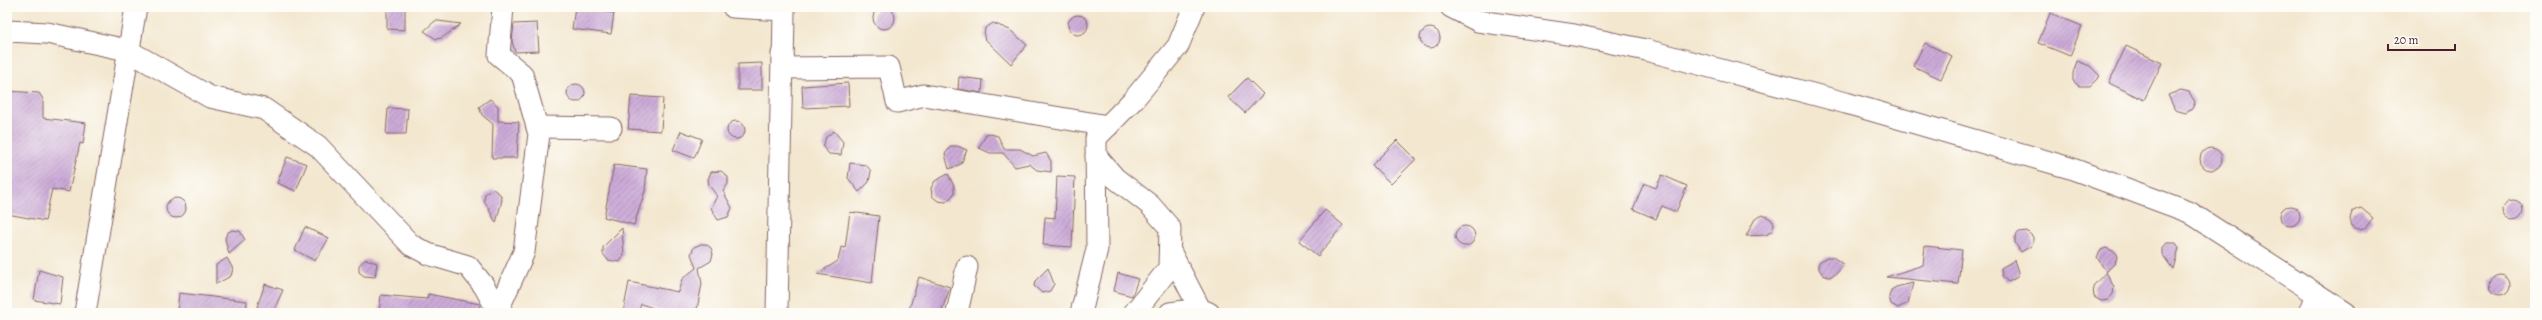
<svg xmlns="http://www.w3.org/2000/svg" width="2542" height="320" font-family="Alegreya,serif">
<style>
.building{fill:url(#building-hatch)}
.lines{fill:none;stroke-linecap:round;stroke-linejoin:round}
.minor-casing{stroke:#856564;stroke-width:23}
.minor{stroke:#fff;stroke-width:21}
</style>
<defs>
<pattern id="building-hatch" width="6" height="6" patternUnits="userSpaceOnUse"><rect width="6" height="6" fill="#ccabd8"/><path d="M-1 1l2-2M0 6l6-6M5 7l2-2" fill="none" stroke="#a88baf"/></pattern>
</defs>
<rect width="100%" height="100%" fill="#fdfcf7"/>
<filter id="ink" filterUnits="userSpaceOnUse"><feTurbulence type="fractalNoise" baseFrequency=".025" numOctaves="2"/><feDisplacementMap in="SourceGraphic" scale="8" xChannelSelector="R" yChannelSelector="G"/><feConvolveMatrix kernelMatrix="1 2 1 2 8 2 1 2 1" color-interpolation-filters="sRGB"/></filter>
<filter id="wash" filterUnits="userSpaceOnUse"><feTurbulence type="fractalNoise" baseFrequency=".012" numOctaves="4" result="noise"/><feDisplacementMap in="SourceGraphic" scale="16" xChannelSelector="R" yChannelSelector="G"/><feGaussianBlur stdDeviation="0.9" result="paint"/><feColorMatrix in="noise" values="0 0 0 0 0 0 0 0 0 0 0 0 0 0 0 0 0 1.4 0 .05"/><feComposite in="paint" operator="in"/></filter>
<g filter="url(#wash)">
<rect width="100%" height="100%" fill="#f3e7cf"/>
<g id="blocks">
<g class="building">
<path d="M 387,7 L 405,7 L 405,30 L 387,29 Z"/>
<path d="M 575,7 L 606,7 L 605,12 L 614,13 L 611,34 L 572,29 Z"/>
<circle cx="884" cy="18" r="11"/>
<path d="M 2050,13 L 2082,26 L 2070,56 L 2038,43 Z"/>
<circle cx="1078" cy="25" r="10"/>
<path d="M 435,21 L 438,21 L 461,24 L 442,38 L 436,39 L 424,31 Z"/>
<path d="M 537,23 L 539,51 L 515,52 L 512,41 L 514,24 Z"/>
<path d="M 993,23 L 1010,30 L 1027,45 L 1011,64 L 984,38 L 985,28 Z"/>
<circle cx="1430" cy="38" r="10"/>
<path d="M 1925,43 L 1952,56 L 1941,79 L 1913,66 Z"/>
<path d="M 2126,46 L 2162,63 L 2144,100 L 2109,83 Z"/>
<path d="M 2077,61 L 2090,66 L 2100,76 L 2090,86 L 2079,86 L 2073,81 L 2073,73 Z"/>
<path d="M 762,63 L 762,90 L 738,90 L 738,64 Z"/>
<path d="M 959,77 L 983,80 L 982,93 L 958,89 Z"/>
<path d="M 1247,78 L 1263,94 L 1245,113 L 1228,97 Z"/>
<path d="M 848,83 L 849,106 L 803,108 L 802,86 Z"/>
<circle cx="576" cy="93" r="9"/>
<path d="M 2181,90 L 2189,92 L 2195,102 L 2192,109 L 2186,113 L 2175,110 L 2168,95 Z"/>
<path d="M 7,91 L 39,93 L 43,99 L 43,118 L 86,123 L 83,144 L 80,143 L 69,192 L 52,189 L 45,221 L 7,214 Z"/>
<path d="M 631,96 L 663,98 L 661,131 L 628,129 Z"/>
<path d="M 490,99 L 498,106 L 498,121 L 519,122 L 517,158 L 492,158 L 493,124 L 482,115 L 479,107 Z"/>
<path d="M 388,108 L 408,109 L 406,134 L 386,134 Z"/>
<circle cx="736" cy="130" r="9"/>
<path d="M 681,131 L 702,139 L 694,158 L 673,150 Z"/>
<path d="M 834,131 L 843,142 L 841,155 L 829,154 L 823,147 L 826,137 Z"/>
<path d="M 987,133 L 998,136 L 1004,149 L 1020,149 L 1033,156 L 1046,153 L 1051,161 L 1051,172 L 1037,170 L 1029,164 L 1015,167 L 1003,153 L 990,153 L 979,148 Z"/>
<path d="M 1397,140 L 1416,159 L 1391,184 L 1372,165 Z"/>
<path d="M 951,146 L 957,146 L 967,150 L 961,164 L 949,169 L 945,154 Z"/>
<circle cx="2211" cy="159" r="11"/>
<path d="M 287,157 L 307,164 L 296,191 L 277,183 Z"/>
<path d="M 850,163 L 866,165 L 871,171 L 869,182 L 859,192 L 848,178 Z"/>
<path d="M 614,165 L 647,169 L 645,191 L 634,225 L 604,217 Z"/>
<path d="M 721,171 L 728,177 L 728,184 L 723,191 L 732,208 L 728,217 L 718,220 L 711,208 L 717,196 L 709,185 L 708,179 L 711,172 Z"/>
<path d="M 948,174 L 954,186 L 954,194 L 946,202 L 938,201 L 932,196 L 931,188 L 935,181 Z"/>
<path d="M 1662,175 L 1687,186 L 1676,212 L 1662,206 L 1656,219 L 1633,209 L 1644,183 L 1656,188 Z"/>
<path d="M 1057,176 L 1075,177 L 1072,247 L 1043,245 L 1045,217 L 1055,218 Z"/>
<path d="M 493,189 L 500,194 L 502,200 L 496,223 L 484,200 L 485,194 Z"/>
<circle cx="176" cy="208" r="10"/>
<circle cx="2513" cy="210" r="10"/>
<circle cx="2290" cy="216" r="10"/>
<path d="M 2361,208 L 2373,218 L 2365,228 L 2358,229 L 2352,226 L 2350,219 L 2352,212 Z"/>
<path d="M 1325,210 L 1343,225 L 1318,256 L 1299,241 Z"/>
<path d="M 850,212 L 879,216 L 872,283 L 817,274 L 838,261 L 841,247 L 845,248 Z"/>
<path d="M 1763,215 L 1771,219 L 1774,224 L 1772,231 L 1766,235 L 1746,236 L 1755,219 Z"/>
<circle cx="1465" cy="236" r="10"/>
<path d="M 305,227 L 329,238 L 315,261 L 295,250 Z"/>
<path d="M 622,228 L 624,255 L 620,262 L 608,260 L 603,254 L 603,247 Z"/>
<path d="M 232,230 L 240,231 L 245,240 L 229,254 L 225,239 L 227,233 Z"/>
<path d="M 2027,231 L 2033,237 L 2033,242 L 2031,246 L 2021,252 L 2015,243 L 2015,237 L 2019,232 Z"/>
<path d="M 2167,243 L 2176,243 L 2179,248 L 2173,269 L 2162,254 L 2162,247 Z"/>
<path d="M 701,244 L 706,244 L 711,248 L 713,254 L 711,261 L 699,268 L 702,284 L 697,309 L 662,311 L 641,304 L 638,313 L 623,313 L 629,282 L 678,292 L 682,279 L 696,268 L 691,254 L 694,247 Z"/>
<path d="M 1925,246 L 1962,250 L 1958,284 L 1886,277 L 1923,265 Z"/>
<path d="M 2106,248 L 2115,252 L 2117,257 L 2115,263 L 2106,272 L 2097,257 L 2101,250 Z"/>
<path d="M 1827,257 L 1833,257 L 1844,265 L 1836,274 L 1829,277 L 1823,275 L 1819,269 L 1819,262 Z"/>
<path d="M 227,258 L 233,269 L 231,276 L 216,284 L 216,265 Z"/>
<path d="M 366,259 L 377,263 L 375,277 L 364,276 L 359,272 L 359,265 Z"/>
<path d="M 2015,260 L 2019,272 L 2016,278 L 2008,282 L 2002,276 L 2001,268 Z"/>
<path d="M 1048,268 L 1054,284 L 1050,291 L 1042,293 L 1034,286 L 1035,281 Z"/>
<path d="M 39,270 L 63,277 L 60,304 L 34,300 Z"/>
<path d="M 2106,272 L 2114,287 L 2113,294 L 2108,300 L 2101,301 L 2094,297 L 2093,286 Z"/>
<path d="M 1118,273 L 1138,279 L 1132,296 L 1114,291 Z"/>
<circle cx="2500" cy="285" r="10"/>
<path d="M 919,277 L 950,287 L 941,313 L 908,313 Z"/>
<path d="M 1913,283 L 1908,303 L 1898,308 L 1891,304 L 1889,297 L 1891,290 L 1896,287 Z"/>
<path d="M 265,284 L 283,290 L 273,312 L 257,307 Z"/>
<path d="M 179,293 L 247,301 L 246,313 L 177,313 Z"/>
<path d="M 428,294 L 480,304 L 479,313 L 379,313 L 381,295 L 427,299 Z"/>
</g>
</g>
</g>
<g filter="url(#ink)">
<use href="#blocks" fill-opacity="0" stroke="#856564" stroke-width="1"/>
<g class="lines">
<defs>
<g id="minor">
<path d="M 733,7 L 784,10 L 783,68 L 889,67 L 897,102 L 924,95 L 1108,126"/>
<path d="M 1451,7 L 1478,21 L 1574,35 L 1646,50 L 1846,103 L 2070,168 L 2189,212 L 2346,313"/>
<path d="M 7,31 L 47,33 L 127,50 L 210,97 L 264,109 L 318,146 L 411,245 L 428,254 L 468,266 L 484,286 L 499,313"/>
<path d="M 537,127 L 611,128"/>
<path d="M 1096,156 L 1115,178 L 1150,205 L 1170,228 L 1169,268 L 1134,313"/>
<path d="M 1170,251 L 1200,309"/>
<path d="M 498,310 L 524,252 L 539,134 L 522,74 L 499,55 L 503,7"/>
<path d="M 85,313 L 136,7"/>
<path d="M 777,313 L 782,54"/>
<path d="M 957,313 L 967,267"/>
<path d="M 1081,313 L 1097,249 L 1096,138 L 1134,99 L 1178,46 L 1194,7"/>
<path d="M 1170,313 L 1200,309 L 1209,313"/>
<path d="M 2310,313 L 2317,294"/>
</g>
</defs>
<use href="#minor" class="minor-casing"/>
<use href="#minor" class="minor"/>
</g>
</g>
<rect width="2542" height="320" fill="none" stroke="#fdfcf7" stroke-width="24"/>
<path d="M2388 44v6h67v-6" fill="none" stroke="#4a1f2b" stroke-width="2"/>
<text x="2394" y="44" font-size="12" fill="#4a1f2b" stroke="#fdfcf7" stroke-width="3" paint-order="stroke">20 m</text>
</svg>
